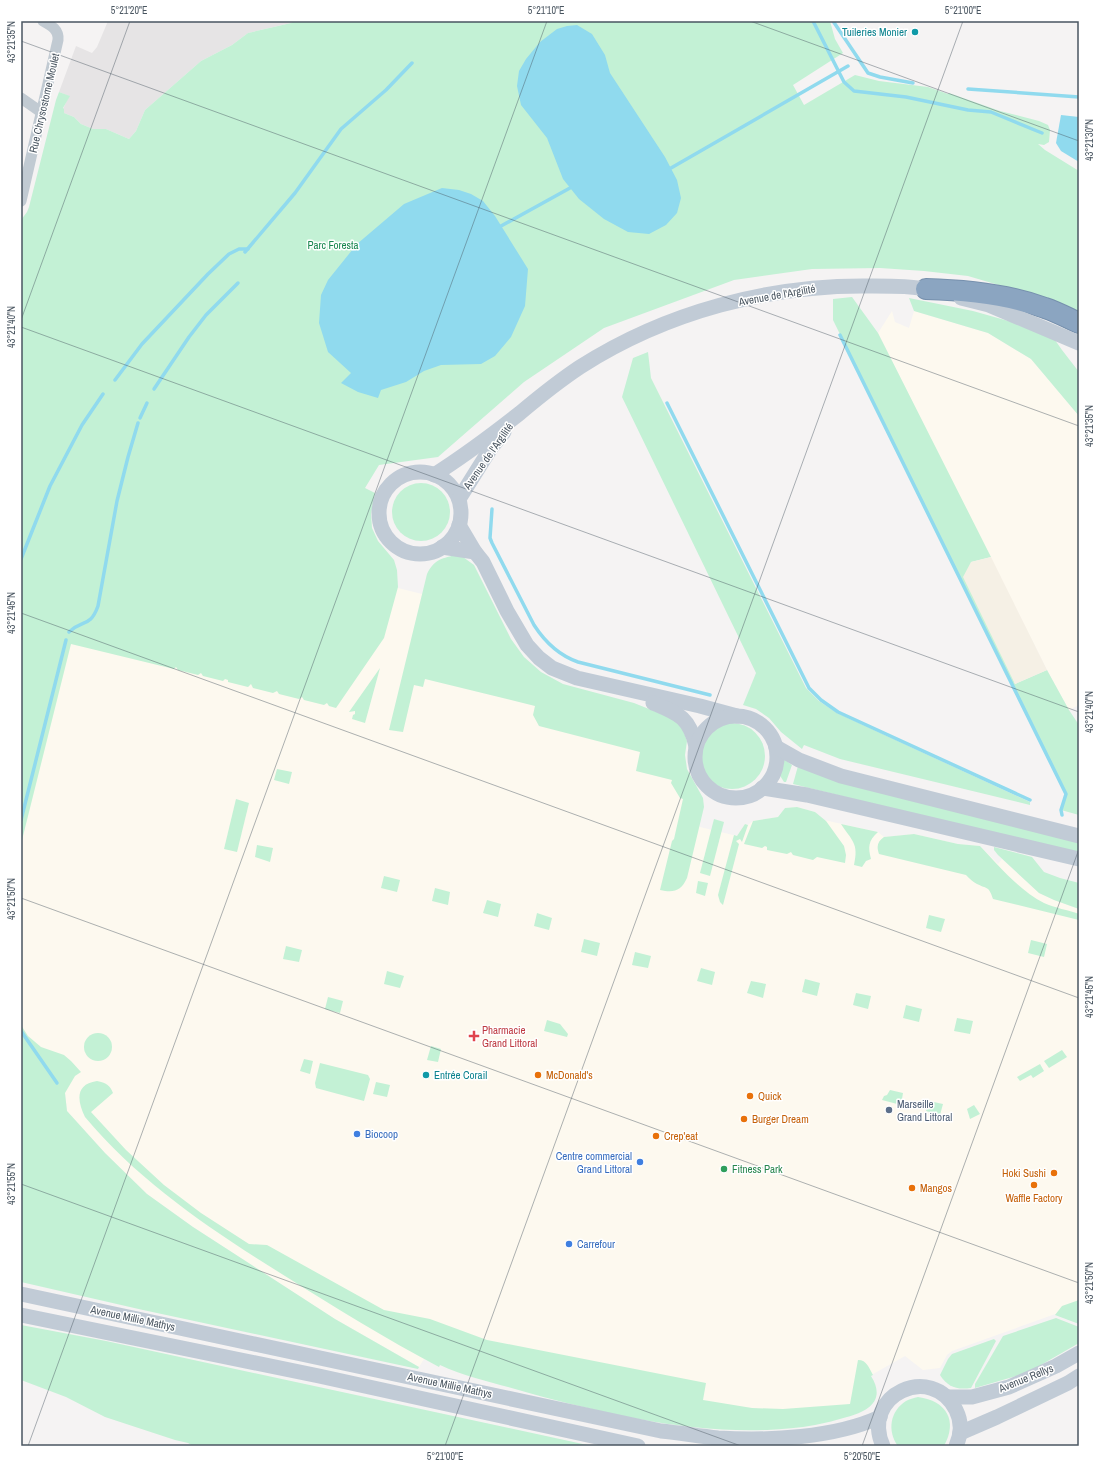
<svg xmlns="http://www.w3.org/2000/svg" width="1100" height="1467" font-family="'Archivo Narrow',sans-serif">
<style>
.commercial{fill:#fdf9ef}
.education{fill:#e6e4e5}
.green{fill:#c3f1d5}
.sand{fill:#f5f0e5}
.water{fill:#90daee}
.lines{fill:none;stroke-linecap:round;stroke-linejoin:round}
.stream{stroke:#90daee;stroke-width:3.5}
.highway-casing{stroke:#7690ad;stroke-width:22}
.street{stroke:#c1cad2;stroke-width:11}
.secondary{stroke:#c1cbd6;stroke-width:15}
.highway{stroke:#8ba5c1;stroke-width:20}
.ticks{fill:none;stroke:#4a5661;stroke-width:1;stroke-opacity:0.45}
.culture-dot{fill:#0f9aa8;stroke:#fff;stroke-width:1.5}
.health-dot{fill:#e0444e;stroke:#fff;stroke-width:1.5}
.food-dot{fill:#e8710a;stroke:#fff;stroke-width:1.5}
.service-dot{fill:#5c6f8a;stroke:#fff;stroke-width:1.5}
.shop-dot{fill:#3f7fe0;stroke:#fff;stroke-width:1.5}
.leisure-dot{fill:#2e9e5b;stroke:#fff;stroke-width:1.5}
.labels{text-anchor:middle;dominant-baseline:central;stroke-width:3;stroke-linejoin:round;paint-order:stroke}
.culture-label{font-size:11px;fill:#0d838f;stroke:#fff;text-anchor:end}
.street-label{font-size:11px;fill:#4a5661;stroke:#fff}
.park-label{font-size:11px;fill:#17864f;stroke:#fff}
.health-label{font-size:11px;fill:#be3a42;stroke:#fff;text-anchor:start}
.food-label{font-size:11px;fill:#c56008;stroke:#fff;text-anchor:start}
.service-label{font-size:11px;fill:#4e5e75;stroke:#fff;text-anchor:start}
.shop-label{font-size:11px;fill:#366cbe;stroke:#fff;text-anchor:start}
.leisure-label{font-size:11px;fill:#27864d;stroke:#fff;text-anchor:start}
.neatline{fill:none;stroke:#4a5661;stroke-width:1.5}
.ticks-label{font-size:10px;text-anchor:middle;fill:#4a5661}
</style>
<rect width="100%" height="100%" fill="#f5f3f3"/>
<g class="commercial">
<path d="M 892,311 L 895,322 L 909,328 L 914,311 L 988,333 L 1031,359 L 1079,416 L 1079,705 L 1069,710 L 1047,670 L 878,333 Z"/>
<path d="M 390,586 L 422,594 L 404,673 L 537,706 L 641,752 L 673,779 L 700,827 L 737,836 L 745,824 L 748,825 L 753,821 L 778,817 L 785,808 L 797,807 L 815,812 L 824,820 L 878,832 L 884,837 L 914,834 L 958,844 L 980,846 L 998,864 L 1002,859 L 1039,893 L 1054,900 L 1079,909 L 1079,1310 L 1061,1312 L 952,1351 L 947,1355 L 940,1368 L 923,1370 L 905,1356 L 859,1382 L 853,1411 L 803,1425 L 430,1362 L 424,1359 L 419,1367 L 335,1319 L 193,1227 L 147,1194 L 105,1153 L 67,1111 L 65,1093 L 21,1031 L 21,820 L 67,635 Z"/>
</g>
<path class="education" d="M 108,21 L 294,21 L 291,23 L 248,33 L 232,45 L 201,61 L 145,110 L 136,131 L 129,139 L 106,129 L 93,129 L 81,124 L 74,117 L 64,113 L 63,109 L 69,96 L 59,92 L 76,46 L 92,53 L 97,47 Z"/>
<g class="green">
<path d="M 294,21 L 830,21 L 835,39 L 843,53 L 793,85 L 804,105 L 855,75 L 879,81 L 928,87 L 948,94 L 949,93 L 1000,111 L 1039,121 L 1048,125 L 1050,130 L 1049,142 L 1044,145 L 1038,144 L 1045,150 L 1079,171 L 1079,312 L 1019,291 L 968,276 L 924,271 L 880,268 L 812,269 L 734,280 L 604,328 L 524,382 L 438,457 L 379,465 L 365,488 L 375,493 L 371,514 L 372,528 L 378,541 L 394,560 L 397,570 L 398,587 L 384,638 L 336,708 L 329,706 L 327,703 L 324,705 L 304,700 L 302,697 L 299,699 L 279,694 L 277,691 L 273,693 L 253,688 L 251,684 L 248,687 L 228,682 L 228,680 L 225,679 L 223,681 L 203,676 L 201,673 L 198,675 L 178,670 L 176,667 L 174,669 L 71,644 L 21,844 L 21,220 L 27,212 L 29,207 L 56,100 L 59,92 L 70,96 L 63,108 L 64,109 L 64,113 L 74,117 L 81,124 L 93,129 L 106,129 L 129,139 L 136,131 L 145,110 L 201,61 L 232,45 L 248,33 L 291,23 Z"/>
<path d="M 852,297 L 878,333 L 991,557 L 971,562 L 1015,684 L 1047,670 L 1069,710 L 1079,725 L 1079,815 L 1061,810 L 1066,794 L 833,320 L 833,299 Z"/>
<path d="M 909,298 L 973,311 L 1012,322 L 1055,340 L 1062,350 L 1079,372 L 1079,416 L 1031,359 L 988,333 L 914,311 Z"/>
<path d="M 648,352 L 651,378 L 806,688 L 819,701 L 837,713 L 1030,802 L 1030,805 L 840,759 L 804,745 L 802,749 L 781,732 L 769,718 L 756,709 L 743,705 L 756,673 L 622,397 L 633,358 Z"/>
<circle cx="421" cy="512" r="29"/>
<path d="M 455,555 L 463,557 L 474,565 L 511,639 L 524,657 L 541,672 L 563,684 L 634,703 L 664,715 L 681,724 L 687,741 L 685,755 L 687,769 L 703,798 L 704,807 L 687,878 C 681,891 674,893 660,890 L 672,841 L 674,839 L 683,799 L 680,798 L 671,783 L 672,780 L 636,771 L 640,752 L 539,726 L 533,715 L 535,706 L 425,679 L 423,687 L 414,685 L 403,732 L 389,730 L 427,574 C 434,560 440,559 455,555 Z"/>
<path d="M 380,668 L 365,723 L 352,719 L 353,715 L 355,714 L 355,711 L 349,712 Z"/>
<circle cx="732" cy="756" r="33"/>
<path d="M 782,758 L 792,765 L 786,782 L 784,782 L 779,774 L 782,766 Z"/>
<path d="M 798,766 L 1079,842 L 1079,855 L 793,784 Z"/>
<path d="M 277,769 L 292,772 L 289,784 L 274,780 Z"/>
<path d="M 236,799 L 249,803 L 237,852 L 224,849 Z"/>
<path d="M 797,807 L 815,812 L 826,821 L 844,846 L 846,855 L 845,863 L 817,857 L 813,860 L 793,855 L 791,852 L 787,854 L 767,850 L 767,847 L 765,846 L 762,848 L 744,844 L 753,821 L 778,817 L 785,808 Z"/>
<path d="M 714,819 L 724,822 L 710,876 L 700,873 Z"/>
<path d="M 745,824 L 748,825 L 742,842 L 740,839 L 736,841 L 739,844 L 723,905 L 720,902 L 718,895 L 734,835 L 737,836 Z"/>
<path d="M 841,824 L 878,832 C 868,841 868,847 871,859 L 866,861 L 862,867 L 854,865 C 859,843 852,841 841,824 Z"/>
<path d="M 914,834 L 958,844 L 980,846 C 998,865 1020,891 1044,903 C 1055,908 1068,910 1079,914 L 1079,920 L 993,899 C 989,886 987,889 977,884 C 973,882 969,878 966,875 L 879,854 C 876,846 878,841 884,837 Z"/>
<path d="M 257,845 L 273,848 L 270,862 L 255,857 Z"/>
<path d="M 994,847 L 1032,857 L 1044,872 L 1060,878 L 1079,883 L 1079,909 L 1054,900 L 1039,893 L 998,855 L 994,850 Z"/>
<path d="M 384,876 L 400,880 L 397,892 L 381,888 Z"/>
<path d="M 698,881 L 708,883 L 705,896 L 696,893 Z"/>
<path d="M 435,888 L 450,892 L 448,905 L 432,901 Z"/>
<path d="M 487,900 L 501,904 L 498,917 L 483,913 Z"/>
<path d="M 537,913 L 552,918 L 549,930 L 534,926 Z"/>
<path d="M 929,915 L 945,919 L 941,932 L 926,928 Z"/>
<path d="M 584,939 L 600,943 L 597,956 L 581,952 Z"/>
<path d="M 1031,940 L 1047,944 L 1044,957 L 1028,953 Z"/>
<path d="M 286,946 L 302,950 L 299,962 L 283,959 Z"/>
<path d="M 635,952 L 651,956 L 648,968 L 632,965 Z"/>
<path d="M 701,968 L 715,972 L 712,985 L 697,981 Z"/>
<path d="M 387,971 L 404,976 L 400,988 L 384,984 Z"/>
<path d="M 805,979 L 820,983 L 817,996 L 802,992 Z"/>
<path d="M 751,981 L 766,984 L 763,998 L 747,993 Z"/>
<path d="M 856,993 L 871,996 L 868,1009 L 853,1005 Z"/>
<path d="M 328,997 L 343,1001 L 340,1013 L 325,1009 Z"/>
<path d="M 906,1005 L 922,1009 L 919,1022 L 903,1018 Z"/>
<path d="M 957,1018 L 973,1021 L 970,1034 L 954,1031 Z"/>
<path d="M 547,1020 L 560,1024 L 568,1034 L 567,1037 L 544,1031 Z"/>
<path d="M 21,1025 L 28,1036 L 41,1047 L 64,1055 L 71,1061 L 81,1072 L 75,1076 L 65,1093 L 67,1111 L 105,1153 L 147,1194 L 193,1227 L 335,1319 L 419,1367 L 418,1369 L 143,1310 L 21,1282 Z"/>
<circle cx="98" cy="1047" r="14"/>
<path d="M 431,1046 L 441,1049 L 438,1062 L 427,1060 Z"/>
<path d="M 1062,1050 L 1067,1057 L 1049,1068 L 1044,1061 Z"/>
<path d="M 304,1059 L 313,1061 L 310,1074 L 300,1071 Z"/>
<path d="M 320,1063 L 368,1075 L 370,1079 L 364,1101 L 316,1088 L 315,1083 Z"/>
<path d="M 1040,1064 L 1044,1071 L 1033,1078 L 1031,1075 L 1020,1081 L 1017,1077 Z"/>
<path d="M 97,1081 C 106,1083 110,1085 113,1093 L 91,1112 L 126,1150 L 164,1185 L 201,1213 L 249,1244 L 267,1245 L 384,1310 L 430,1319 L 487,1340 L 706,1383 L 703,1400 L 752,1408 L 783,1409 L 850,1404 L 858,1360 C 867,1360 869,1368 873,1375 L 871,1376 C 886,1400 869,1411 847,1417 C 836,1420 826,1423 815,1425 C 799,1428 783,1429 767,1430 C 687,1433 606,1414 529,1393 C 500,1384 468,1378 440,1365 L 439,1367 C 386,1339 336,1308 285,1276 C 213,1231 140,1183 85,1117 C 77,1101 75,1084 97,1081 Z"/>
<path d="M 376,1082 L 390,1085 L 387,1097 L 373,1094 Z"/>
<path d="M 890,1090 L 903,1093 L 901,1105 L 882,1100 L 884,1096 L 887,1095 Z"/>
<path d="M 929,1101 L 943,1104 L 940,1115 L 926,1111 Z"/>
<path d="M 974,1105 L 980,1114 L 970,1119 L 967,1109 Z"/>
<path d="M 1079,1300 L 1079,1324 L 1055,1315 L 1062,1306 Z"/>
<path d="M 1056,1318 L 1079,1327 L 1079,1343 L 1027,1373 L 975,1388 L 975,1384 L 1003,1336 Z"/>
<path d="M 21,1325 L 106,1341 L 592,1446 L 193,1446 L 188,1443 L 175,1440 L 105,1417 L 66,1397 L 21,1380 Z"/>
<path d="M 994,1339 L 996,1341 L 971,1388 C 956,1390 948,1387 940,1375 L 948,1359 L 952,1354 Z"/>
<path d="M 918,1397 C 947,1401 958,1421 944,1446 L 898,1446 C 887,1431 890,1411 906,1401 C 909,1399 914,1398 918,1397 Z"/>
</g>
<path class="sand" d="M 991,557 L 1047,670 L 1015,684 L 963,577 L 971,562 Z"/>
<g class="water">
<path d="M 577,25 L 592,34 L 605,55 L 610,73 L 665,157 L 677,180 L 681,198 L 677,213 L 666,225 L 649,234 L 628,232 L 604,219 L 579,199 L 563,179 L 547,138 L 521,105 L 517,86 L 519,71 L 526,59 L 540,42 L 557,29 L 567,26 Z"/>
<path d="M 1061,115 L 1079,117 L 1079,162 L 1061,151 L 1056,143 Z"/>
<path d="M 442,188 L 459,190 L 471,194 L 483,201 L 495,216 L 528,269 L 525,306 L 511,337 L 495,356 L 481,364 L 441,365 L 424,371 L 406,382 L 381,390 L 378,398 L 358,392 L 341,383 L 351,373 L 328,352 L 319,323 L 321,295 L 328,280 L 357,244 L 404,204 Z"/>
</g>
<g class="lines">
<g class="stream">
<path d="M 813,21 L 844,82 L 854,91 L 906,97 L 968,110 L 991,112 L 1042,133"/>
<path d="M 833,21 L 868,73 L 880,77 L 913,83"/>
<path d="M 968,89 L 1079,97"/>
<path d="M 671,168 L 848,66"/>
<path d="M 501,226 L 570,188"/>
<path d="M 245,252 L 295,193 L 341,129 L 386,90 L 412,63"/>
<path d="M 840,335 L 1066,794 L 1061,810 L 1062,815"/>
<path d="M 115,380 L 142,344 L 208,274 L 229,254 L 239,249 L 248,249"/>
<path d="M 154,389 L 189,337 L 206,315 L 238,283"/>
<path d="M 667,403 L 809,688 L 821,700 L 838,712 L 1030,800"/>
<path d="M 140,418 L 147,403"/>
<path d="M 492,509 L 490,538 L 492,543 L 534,625 C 545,642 558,655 578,662 L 710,695"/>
<path d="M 21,559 L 50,486 L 82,425 L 103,394"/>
<path d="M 69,632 C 83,619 90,628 98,606 L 117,501 L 128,457 L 138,423"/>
<path d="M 21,820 L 66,640"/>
<path d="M 21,1031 L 57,1083"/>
</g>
<defs>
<path id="highway" d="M 926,289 C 967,290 1007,294 1045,308 C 1057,312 1068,318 1079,323"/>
</defs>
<use href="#highway" class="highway-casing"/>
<g class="street">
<path d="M 21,98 L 41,112"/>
<path d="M 21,201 L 58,40 C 59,30 52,26 43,21"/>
</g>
<g class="secondary">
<path d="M 961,298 L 989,305 L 1079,343"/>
<circle cx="420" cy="513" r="41"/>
<path d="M 434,475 C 464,456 492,435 520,413 C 539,397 559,381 580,367 C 666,312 770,284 873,286 C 894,286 915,286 936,291"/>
<path d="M 459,499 L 491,448 L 504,432"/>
<path d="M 459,525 L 475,552 L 483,562 L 507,611 L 527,645 L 539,658 L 552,668 L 577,678 L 700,706 L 737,716"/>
<path d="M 442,547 L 475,552"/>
<path d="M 653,703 C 679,714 689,717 696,746"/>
<circle cx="736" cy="757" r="41"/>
<path d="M 776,747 L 799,760 L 841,776 L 1079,836"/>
<path d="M 762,788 L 807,795 L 1079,859"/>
<path d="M 21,1294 L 661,1431 C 680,1433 699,1436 718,1438 C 769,1441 834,1438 880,1417"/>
<path d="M 21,1315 L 319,1376 L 638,1446"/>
<path d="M 947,1397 L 972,1397 L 1009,1387 L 1056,1366 L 1079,1353"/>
<path d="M 960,1433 L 997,1417 L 1068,1383 L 1079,1376"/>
<path d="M 883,1446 C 860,1395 932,1362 956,1410 C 962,1422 961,1435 956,1446"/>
</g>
<use href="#highway" class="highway"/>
</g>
<path class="ticks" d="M 750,21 L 1079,141M 21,41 L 1079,426M 21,320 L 130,21M 21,327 L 1079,712M 21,613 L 1079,998M 21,898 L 1079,1283M 21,1184 L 741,1446M 28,1446 L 547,21M 445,1446 L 963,21M 862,1446 L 1079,849"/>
<g class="culture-dot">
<circle cx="915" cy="32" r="4"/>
<circle cx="426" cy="1075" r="4"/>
</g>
<path class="health-dot" d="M472 1030h4v4h4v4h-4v4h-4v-4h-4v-4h4z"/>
<g class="food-dot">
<circle cx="538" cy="1075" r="4"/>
<circle cx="750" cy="1096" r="4"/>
<circle cx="744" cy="1119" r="4"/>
<circle cx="656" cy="1136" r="4"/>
<circle cx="1054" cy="1173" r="4"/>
<circle cx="1034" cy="1185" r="4"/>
<circle cx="912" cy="1188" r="4"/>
</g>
<circle class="service-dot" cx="889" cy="1110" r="4"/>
<g class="shop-dot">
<circle cx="357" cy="1134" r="4"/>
<circle cx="640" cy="1162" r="4"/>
<circle cx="569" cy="1244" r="4"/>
</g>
<circle class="leisure-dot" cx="724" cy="1169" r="4"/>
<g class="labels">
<g class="culture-label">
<text x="907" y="32">Tuileries Monier</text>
<text x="434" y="1075" text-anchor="start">Entrée Corail</text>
</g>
<g class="street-label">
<text transform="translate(44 103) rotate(-77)">Rue Chrysostome Moulet</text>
<text transform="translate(777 295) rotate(-10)">Avenue de l'Argilité</text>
<text transform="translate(488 456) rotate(-55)">Avenue de l'Argilité</text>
<text transform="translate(133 1318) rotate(12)">Avenue Millie Mathys</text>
<text transform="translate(1026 1378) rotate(-22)">Avenue Rellys</text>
<text transform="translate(450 1385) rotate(12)">Avenue Millie Mathys</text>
</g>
<g class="park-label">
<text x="333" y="245">Parc Foresta</text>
</g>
<g class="health-label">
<text x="482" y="1030">Pharmacie<tspan x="482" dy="13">Grand Littoral</tspan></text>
</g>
<g class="food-label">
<text x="546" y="1075">McDonald's</text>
<text x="758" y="1096">Quick</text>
<text x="752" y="1119">Burger Dream</text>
<text x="664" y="1136">Crep'eat</text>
<text x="1046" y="1173" text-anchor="end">Hoki Sushi</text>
<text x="920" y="1188">Mangos</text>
<text x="1034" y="1198" text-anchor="middle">Waffle Factory</text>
</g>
<g class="service-label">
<text x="897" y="1104">Marseille<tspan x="897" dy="13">Grand Littoral</tspan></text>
</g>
<g class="shop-label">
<text x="365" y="1134">Biocoop</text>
<text x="632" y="1156" text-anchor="end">Centre commercial<tspan x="632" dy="13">Grand Littoral</tspan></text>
<text x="577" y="1244">Carrefour</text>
</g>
<g class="leisure-label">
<text x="732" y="1169">Fitness Park</text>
</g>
</g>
<rect width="1100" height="1467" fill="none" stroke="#ffffff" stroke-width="44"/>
<rect x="22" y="22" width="1056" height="1423" class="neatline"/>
<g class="ticks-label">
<text x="129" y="14">5°21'20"E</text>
<text x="546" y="14">5°21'10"E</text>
<text x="963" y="14">5°21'00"E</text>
<text transform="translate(11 42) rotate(-90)" y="4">43°21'35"N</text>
<text transform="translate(1089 140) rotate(-90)" y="4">43°21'30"N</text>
<text transform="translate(11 327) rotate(-90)" y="4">43°21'40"N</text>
<text transform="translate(1089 426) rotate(-90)" y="4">43°21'35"N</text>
<text transform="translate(11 613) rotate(-90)" y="4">43°21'45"N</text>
<text transform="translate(1089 712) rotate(-90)" y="4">43°21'40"N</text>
<text transform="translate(11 899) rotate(-90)" y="4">43°21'50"N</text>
<text transform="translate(1089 997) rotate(-90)" y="4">43°21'45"N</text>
<text transform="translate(11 1184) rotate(-90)" y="4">43°21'55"N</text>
<text transform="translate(1089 1283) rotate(-90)" y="4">43°21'50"N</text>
<text x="445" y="1460">5°21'00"E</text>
<text x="862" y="1460">5°20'50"E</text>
</g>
</svg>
